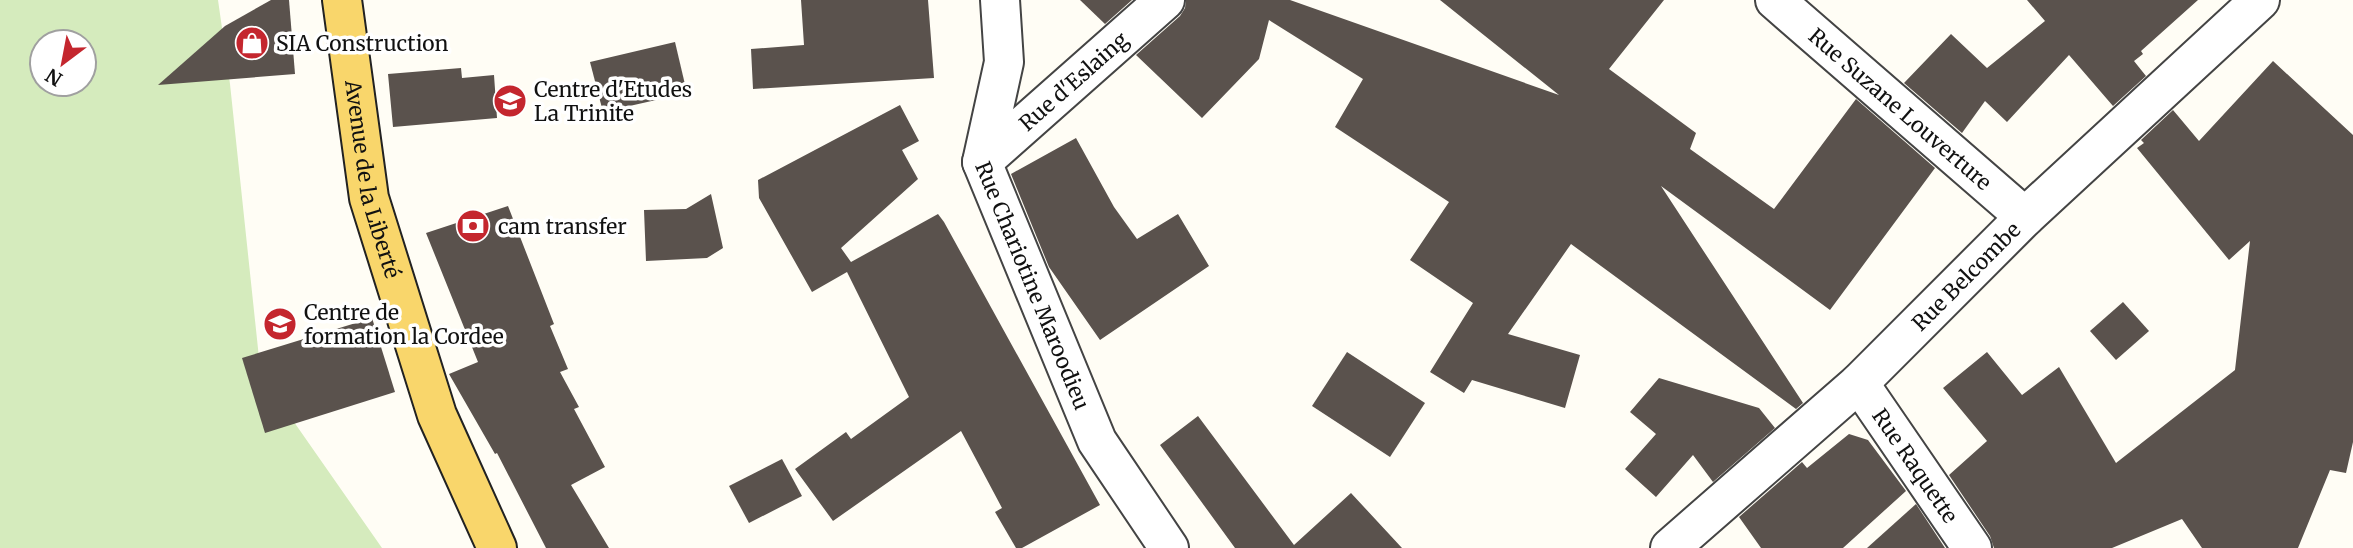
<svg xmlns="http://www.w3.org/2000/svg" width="2353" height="548" font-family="Merriweather,serif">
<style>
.green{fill:#d5ebbd;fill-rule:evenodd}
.building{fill:#5a524d}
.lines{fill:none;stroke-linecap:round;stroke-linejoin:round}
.minor-casing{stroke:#444;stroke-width:42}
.major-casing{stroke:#222;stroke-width:42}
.minor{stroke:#fff;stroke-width:38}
.major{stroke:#f9d66b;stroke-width:38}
.labels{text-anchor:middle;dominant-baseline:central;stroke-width:7;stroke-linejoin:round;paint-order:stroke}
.poi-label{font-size:21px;fill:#111;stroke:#fff;text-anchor:start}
.street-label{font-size:21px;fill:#111;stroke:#fff}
</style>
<rect width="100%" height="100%" fill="#fffdf5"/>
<path class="green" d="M 0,0 L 218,0 L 230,84 L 259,358 L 287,412 L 382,548 L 0,548 ZM 42,42 L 84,42 L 84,84 L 42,84 Z"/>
<g class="building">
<path d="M 271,0 L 289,0 L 295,74 L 158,85 L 225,26 Z"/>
<path d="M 801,0 L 928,0 L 934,78 L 753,89 L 751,49 L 804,45 Z"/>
<path d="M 1080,0 L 1132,0 L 1105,24 Z"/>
<path d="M 1186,0 L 1290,0 L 1559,95 L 1440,0 L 1664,0 L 1609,69 L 1696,133 L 1690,149 L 1774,209 L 1856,99 L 1935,168 L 1830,310 L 1661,186 L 1803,403 L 1796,409 L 1571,244 L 1508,334 L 1580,355 L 1565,408 L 1472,380 L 1464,393 L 1430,372 L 1473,303 L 1410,260 L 1449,202 L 1335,127 L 1363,79 L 1269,20 L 1259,59 L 1202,118 L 1136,55 L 1180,16 L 1185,8 Z"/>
<path d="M 2027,0 L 2198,0 L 2141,51 L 2143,54 L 2134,61 L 2146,76 L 2113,106 L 2069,55 L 2007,122 L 1985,101 L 1962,133 L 1904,83 L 1951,34 L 1987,68 L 2045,21 Z"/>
<path d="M 675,42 L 687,93 L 603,112 L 590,62 Z"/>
<path d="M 2273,61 L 2353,135 L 2353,442 L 2346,473 L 2330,470 L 2298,548 L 2202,548 L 2182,519 L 2112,548 L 1994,548 L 1990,536 L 1949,475 L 1987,441 L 1943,388 L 1987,352 L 2022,395 L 2059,367 L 2116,463 L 2235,370 L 2250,241 L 2229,260 L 2137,148 L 2144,143 L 2141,140 L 2173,110 L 2199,141 Z"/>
<path d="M 461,68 L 462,78 L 494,75 L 497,118 L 393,127 L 388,74 Z"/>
<path d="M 900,105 L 919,141 L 902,150 L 918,179 L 841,248 L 851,262 L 938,214 L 944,222 L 1100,505 L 1022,548 L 1016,548 L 995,512 L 1002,508 L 961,431 L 833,521 L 795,469 L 846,432 L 851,439 L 909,397 L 847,272 L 812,292 L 759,198 L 758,180 Z"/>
<path d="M 1076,138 L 1114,207 L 1137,239 L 1178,214 L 1209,266 L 1100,340 L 1049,267 L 1011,174 Z"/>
<path d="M 711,194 L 723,248 L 707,258 L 646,261 L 644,210 L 686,209 Z"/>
<path d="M 508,206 L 554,324 L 550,326 L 568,369 L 560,372 L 579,407 L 574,409 L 605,467 L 571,485 L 609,548 L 546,548 L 497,453 L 495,454 L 449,374 L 478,362 L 426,233 Z"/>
<path d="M 2123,302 L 2149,331 L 2116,360 L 2090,331 Z"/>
<path d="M 372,318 L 395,392 L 265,433 L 242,358 Z"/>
<path d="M 1347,352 L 1425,403 L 1390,457 L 1312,406 Z"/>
<path d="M 1659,378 L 1759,408 L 1775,428 L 1713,482 L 1693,455 L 1656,497 L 1625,469 L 1656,434 L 1630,412 Z"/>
<path d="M 1198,416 L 1294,545 L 1351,493 L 1402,548 L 1235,548 L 1160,445 Z"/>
<path d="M 1849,434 L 1868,440 L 1906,491 L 1843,548 L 1761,548 L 1739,517 L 1802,462 L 1807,468 Z"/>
<path d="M 782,459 L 802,496 L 749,523 L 729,486 Z"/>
<path d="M 1916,504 L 1945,548 L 1867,548 Z"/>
</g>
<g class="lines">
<defs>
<g id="minor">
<path id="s1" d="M 1000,0 L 1004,62 L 982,162 L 1097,441 L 1169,548"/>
<path id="s2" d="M 1775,0 L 2025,217"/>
<path id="s3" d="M 982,162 L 1165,0"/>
<path id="s4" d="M 1859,383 L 1972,548"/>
<path id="s5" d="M 1670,548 L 1859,383 L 2025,217 L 2260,0"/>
</g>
<g id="major">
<path id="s6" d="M 342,0 L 369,198 L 437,415 L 497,548"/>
</g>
</defs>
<use href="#minor" class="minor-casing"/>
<use href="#major" class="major-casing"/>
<use href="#minor" class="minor"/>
<use href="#major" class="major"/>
</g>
<defs>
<symbol id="shop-disc" viewBox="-11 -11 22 22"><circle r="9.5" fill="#c4262e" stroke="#fff"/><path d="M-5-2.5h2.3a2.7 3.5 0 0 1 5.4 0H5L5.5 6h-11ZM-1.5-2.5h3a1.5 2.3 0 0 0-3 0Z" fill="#fff"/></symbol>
<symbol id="school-disc" viewBox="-11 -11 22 22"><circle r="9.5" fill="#c4262e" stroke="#fff"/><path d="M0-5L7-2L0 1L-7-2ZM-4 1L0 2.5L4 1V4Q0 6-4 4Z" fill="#fff"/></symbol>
<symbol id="bank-disc" viewBox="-11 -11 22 22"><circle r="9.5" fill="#c4262e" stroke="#fff"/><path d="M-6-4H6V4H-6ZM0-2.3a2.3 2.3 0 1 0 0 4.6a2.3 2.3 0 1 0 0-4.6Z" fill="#fff"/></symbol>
<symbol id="university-disc" viewBox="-11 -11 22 22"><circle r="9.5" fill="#c4262e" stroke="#fff"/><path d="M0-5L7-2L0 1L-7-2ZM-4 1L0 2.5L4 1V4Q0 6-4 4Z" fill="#fff"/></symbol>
</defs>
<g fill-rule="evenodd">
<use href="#shop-disc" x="233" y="24" width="38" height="38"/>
<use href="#school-disc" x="491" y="82" width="38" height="38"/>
<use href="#bank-disc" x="454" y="207" width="38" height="38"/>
<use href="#university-disc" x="261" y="305" width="38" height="38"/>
</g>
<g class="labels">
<g class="poi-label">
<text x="276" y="43">SIA Construction</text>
<text x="534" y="89">Centre d'Etudes<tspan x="534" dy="24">La Trinite</tspan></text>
<text x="498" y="226">cam transfer</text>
<text x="304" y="312">Centre de<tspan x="304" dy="24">formation la Cordee</tspan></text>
</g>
<g class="street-label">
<text stroke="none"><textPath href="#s3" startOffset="122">Rue d'Eslaing</textPath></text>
<text stroke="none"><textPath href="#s2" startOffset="166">Rue Suzane Louverture</textPath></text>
<text stroke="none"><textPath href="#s6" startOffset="182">Avenue de la Liberté</textPath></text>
<text stroke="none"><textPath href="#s5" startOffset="402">Rue Belcombe</textPath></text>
<text stroke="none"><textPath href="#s1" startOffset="298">Rue Chariotine Maroodieu</textPath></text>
<text stroke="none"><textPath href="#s4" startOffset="100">Rue Raquette</textPath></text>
</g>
</g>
<g transform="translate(63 63) rotate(212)"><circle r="33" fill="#ffffff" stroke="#a0a0a0" stroke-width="2"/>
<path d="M0-5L12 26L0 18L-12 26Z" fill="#c4262e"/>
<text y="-10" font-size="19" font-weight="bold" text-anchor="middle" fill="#111111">N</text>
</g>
</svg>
